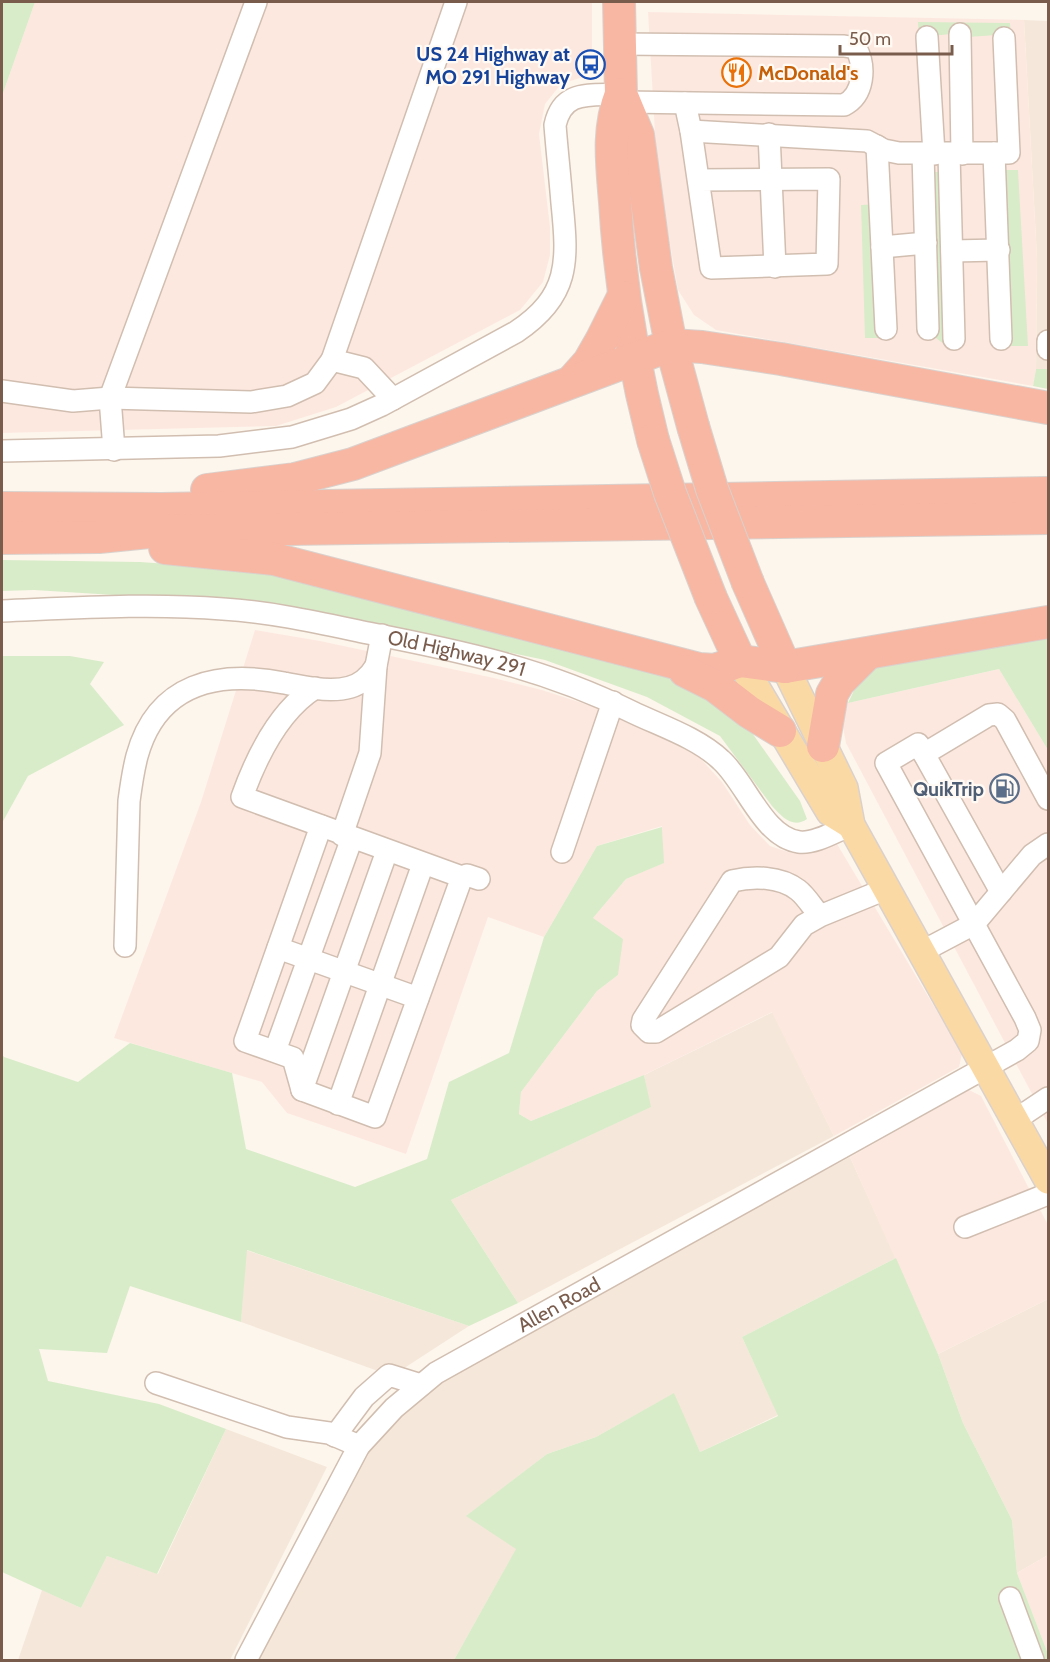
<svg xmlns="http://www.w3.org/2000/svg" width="1050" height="1662" font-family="Cabin,sans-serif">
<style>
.residential{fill:#f5e8da}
.commercial{fill:#fde8e0}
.green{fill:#d8ecc9}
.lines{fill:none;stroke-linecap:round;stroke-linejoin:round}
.minor-casing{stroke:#d1beb0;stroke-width:24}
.major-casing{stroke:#dad1cd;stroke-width:30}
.highway-casing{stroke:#dad1cd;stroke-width:34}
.minor{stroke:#fff;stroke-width:21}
.major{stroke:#fbd9a5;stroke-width:27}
.highway{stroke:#f7b7a3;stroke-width:32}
.highway-bridge-casing{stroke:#dad1cd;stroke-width:34;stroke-linecap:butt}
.highway-bridge{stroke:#f7b7a3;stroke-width:32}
.labels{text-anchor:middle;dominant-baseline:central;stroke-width:4.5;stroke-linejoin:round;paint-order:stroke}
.transit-label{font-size:20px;font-weight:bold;fill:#164399;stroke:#fffaf3;text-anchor:end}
.food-label{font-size:20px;font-weight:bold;fill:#c56008;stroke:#fffaf3;text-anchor:start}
.street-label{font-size:20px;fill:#7a5c4d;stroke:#fffaf3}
.service-label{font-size:20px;font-weight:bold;fill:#4e5e75;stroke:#fffaf3;text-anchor:end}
</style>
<rect width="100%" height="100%" fill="#fdf6ec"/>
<g class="residential">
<path d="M 1024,20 L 1048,21 L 1048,369 L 1036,369 L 1037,258 Z"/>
<path d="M 773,1012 L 834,1136 L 518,1303 L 451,1200 L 650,1107 L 644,1075 Z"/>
<path d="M 850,1157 L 896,1258 L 742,1337 L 778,1415 L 700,1452 L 673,1394 L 596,1437 L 547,1454 L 467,1516 L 517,1548 L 454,1660 L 256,1660 L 357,1461 L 395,1410 L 438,1378 Z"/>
<path d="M 246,1250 L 469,1326 L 392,1376 L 241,1322 Z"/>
<path d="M 1048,1299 L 1048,1555 L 1017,1573 L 1012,1520 L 963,1423 L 938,1354 Z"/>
<path d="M 226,1429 L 327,1467 L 230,1660 L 18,1660 L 42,1590 L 81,1608 L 107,1556 L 158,1574 Z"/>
</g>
<g class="commercial">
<path d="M 35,2 L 592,2 L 592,63 L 583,77 L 561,84 L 545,104 L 539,134 L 550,227 L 550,255 L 543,282 L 520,310 L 336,407 L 276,426 L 2,433 L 2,96 Z"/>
<path d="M 648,12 L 1024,20 L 1037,258 L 1036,369 L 1033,386 L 716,330 L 694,315 L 678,290 L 657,168 Z"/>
<path d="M 255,630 L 320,641 L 494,678 L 542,690 L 619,715 L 699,757 L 722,782 L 750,825 L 770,846 L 791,853 L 816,852 L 837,844 L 962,1053 L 959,1067 L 834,1136 L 772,1012 L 644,1075 L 531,1121 L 519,1114 L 521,1092 L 597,991 L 618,975 L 593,918 L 626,879 L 663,863 L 662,826 L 597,846 L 544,937 L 488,917 L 406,1154 L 287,1113 L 262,1082 L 114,1038 L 201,802 Z"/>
<path d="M 999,669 L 1048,750 L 1048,1124 L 846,743 L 842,722 L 848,703 Z"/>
<path d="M 969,1090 L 981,1096 L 1048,1225 L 1048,1299 L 938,1354 L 850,1157 Z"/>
<path d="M 1048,1555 L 1048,1654 L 1017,1573 Z"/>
</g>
<g class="green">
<path d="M 2,2 L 35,2 L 2,96 Z"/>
<path d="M 918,22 L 1010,23 L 1011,34 L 968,37 L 951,34 L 922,37 L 925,149 Z"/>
<path d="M 1002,170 L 1018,170 L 1028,346 L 1006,346 Z"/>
<path d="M 932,172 L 946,172 L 949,348 L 936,338 Z"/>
<path d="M 878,204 L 882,338 L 865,338 L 861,205 Z"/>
<path d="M 1036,369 L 1048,369 L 1048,389 L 1033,386 Z"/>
<path d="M 2,560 L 140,562 L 266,571 L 558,643 L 670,678 L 712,699 L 750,730 L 800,801 L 807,819 C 793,829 782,817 772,806 L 720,736 L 647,697 L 545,660 L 316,612 L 239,599 L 162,598 L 34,590 L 2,591 Z"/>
<path d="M 1048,634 L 1048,750 L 999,669 L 848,703 L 864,670 L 889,662 Z"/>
<path d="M 2,656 L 70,656 L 104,662 L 90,684 L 124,725 L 28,776 L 2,823 Z"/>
<path d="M 662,827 L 664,863 L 626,879 L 593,918 L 623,939 L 618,975 L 597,991 L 521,1092 L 519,1114 L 531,1121 L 644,1075 L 651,1107 L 451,1200 L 518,1303 L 469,1326 L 247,1250 L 241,1322 L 130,1286 L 107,1353 L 39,1349 L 48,1381 L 159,1404 L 226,1429 L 157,1574 L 107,1556 L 81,1608 L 2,1572 L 2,1054 L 4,1057 L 78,1082 L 130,1043 L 232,1073 L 246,1149 L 355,1187 L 427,1159 L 449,1082 L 509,1053 L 544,937 L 597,846 Z"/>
<path d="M 896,1258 L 938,1354 L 963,1423 L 1012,1520 L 1017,1573 L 1048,1654 L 1048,1660 L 454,1660 L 516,1549 L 466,1516 L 547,1454 L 596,1437 L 674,1393 L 700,1452 L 778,1416 L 742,1337 Z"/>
</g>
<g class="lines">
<defs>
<g id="minor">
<path d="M 960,34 L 962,154"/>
<path d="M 927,37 L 934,154"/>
<path d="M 619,44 L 844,46 L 856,48 C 866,67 864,95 844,105 L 625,102"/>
<path d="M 685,103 L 691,131 L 711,268 L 827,264 L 829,179 L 699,180"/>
<path d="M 691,131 L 867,141 L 884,150 L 899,153 L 1009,153 L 1004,38"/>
<path d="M 769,134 L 775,267"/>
<path d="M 877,146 L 886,329"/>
<path d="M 994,153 L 1001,339"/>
<path d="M 923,154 L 928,329"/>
<path d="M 949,154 L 954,339"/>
<path d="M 882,247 L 926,243"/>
<path d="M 952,251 L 999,250"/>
<path d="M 1048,341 L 1048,349"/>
<path d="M 2,391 L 73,401 L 110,398 L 251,402 L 287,396 L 315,383 L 332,360"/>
<path d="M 393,399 L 364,368 L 332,360 L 456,2"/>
<path d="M 114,450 L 110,398 L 256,2"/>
<path d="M 2,451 L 219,446 L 292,437 L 351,419 L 382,405 L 516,332 C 570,296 568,262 562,203 C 560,177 557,151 555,125 C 563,89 590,96 621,94"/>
<path id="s1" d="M 2,611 C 75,608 149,603 223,609 C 272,612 320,623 368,633 C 461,651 546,669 632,712 C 661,726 698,738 721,760 C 746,782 763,837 799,842 C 815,844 836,831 851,825"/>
<path d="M 315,688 C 278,711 256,758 242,797 L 462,877 L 467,875 L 479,879"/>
<path d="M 321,826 L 245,1041 L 293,1058 L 302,1090 L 375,1117 L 462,877"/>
<path d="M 342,835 L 370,753 L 376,666 L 382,635"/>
<path d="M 562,852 L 613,702"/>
<path d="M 1001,892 L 924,754 L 989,715 L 998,714 L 1005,720 L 1048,799"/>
<path d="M 820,916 C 813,908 806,896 798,890 C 780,876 753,876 732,881 L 643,1020 L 642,1025 L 649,1032 L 656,1032 L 779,957 L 804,925 L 820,916 L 886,889"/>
<path d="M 125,946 L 129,801 C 131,786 133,771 137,756 C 157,683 218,670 284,683 C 307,687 343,697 364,680 C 369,676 373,671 376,666"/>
<path d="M 278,948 L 418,998"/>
<path d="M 921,952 L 974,924 L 1032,855 L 1048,844"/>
<path d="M 275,1051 L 352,838"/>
<path d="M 302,1090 L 387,851"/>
<path d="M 338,1104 L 423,864"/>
<path d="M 1015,1120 L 1048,1098"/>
<path d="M 965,1227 L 1048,1194"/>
<path d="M 156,1383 L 287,1427 L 329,1433 L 359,1446"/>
<path d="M 335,1436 L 364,1397 L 389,1375 L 421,1385"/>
<path d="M 1010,1598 L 1033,1660"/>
<path id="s2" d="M 246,1660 L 359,1446 L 394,1408 L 436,1373 L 1017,1050 L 1028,1041 L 1030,1030 L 1025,1018 L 886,763 L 918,744 L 924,754"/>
</g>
<g id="major">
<path d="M 740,661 L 830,812 L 851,825"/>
<path d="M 785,667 L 844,788 L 851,825 L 1048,1180"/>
</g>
<g id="highway">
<path d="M 619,2 L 621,94 L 638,135 L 656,268 L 671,345 L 693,426"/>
<path d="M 621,94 C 607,129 612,165 615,202 C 620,285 632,359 653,440"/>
<path d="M 573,380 L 589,362 L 601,341 L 623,297"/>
<path d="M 207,490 L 295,479 L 353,464 L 671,345 L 702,347 L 781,359 L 1048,408"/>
<path d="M 2,508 L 162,509 L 1048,493"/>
<path d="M 2,538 L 99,537 L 159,531 L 1048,518"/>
<path d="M 165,548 L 274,559 L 699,669 L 715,670 L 740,661 L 785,667 L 1048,622"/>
<path d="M 748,583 L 785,667"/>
<path d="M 711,598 L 740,661"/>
<path d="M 685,671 L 715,686 L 749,712 L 780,731"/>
<path d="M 823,746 L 832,694 L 839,682 L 867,654"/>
</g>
</defs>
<use href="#minor" class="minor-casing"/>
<use href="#major" class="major-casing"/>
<use href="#highway" class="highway-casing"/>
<use href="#minor" class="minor"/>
<use href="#major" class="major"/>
<use href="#highway" class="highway"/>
<defs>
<g id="highway-bridge">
<path d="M 693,426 L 712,489 L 748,583"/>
<path d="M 653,440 L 670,493 L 711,598"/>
</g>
</defs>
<use href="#highway-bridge" class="highway-bridge-casing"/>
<use href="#highway-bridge" class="highway-bridge"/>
</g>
<defs>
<symbol id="bus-ring" viewBox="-11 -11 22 22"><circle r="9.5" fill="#fffaf3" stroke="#1a4fb4" stroke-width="1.5"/><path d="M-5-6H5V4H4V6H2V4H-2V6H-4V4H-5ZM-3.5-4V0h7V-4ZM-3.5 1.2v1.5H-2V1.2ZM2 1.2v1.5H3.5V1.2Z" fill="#1a4fb4"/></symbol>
<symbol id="restaurant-ring" viewBox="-11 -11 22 22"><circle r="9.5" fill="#fffaf3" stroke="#e8710a" stroke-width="1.5"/><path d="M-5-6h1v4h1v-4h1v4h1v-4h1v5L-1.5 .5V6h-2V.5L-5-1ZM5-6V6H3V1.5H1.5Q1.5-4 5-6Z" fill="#e8710a"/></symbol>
<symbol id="fuel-ring" viewBox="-11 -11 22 22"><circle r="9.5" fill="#fffaf3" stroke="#5c6f8a" stroke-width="1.5"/><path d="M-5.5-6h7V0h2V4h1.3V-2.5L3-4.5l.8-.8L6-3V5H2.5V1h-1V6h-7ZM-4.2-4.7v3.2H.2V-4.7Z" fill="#5c6f8a"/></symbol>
</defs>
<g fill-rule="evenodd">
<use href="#bus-ring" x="574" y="48" width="33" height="33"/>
<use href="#restaurant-ring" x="720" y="56" width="33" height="33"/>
<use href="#fuel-ring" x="988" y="772" width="33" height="33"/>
</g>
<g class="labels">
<g class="transit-label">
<text x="570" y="54">US 24 Highway at<tspan x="570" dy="23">MO 291 Highway</tspan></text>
</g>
<g class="food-label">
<text x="758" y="73">McDonald's</text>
</g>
<g class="street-label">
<text stroke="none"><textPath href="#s1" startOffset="459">Old Highway 291</textPath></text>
<text stroke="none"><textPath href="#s2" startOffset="489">Allen Road</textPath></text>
</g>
<g class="service-label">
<text x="984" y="789">QuikTrip</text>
</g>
</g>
<rect width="1050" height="1662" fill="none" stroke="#7a5c4d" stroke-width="6"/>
<path d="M840 45v9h112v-9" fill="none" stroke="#7a5c4d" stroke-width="3"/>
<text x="849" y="45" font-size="18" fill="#7a5c4d" stroke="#fffaf3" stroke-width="4.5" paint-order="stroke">50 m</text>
</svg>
